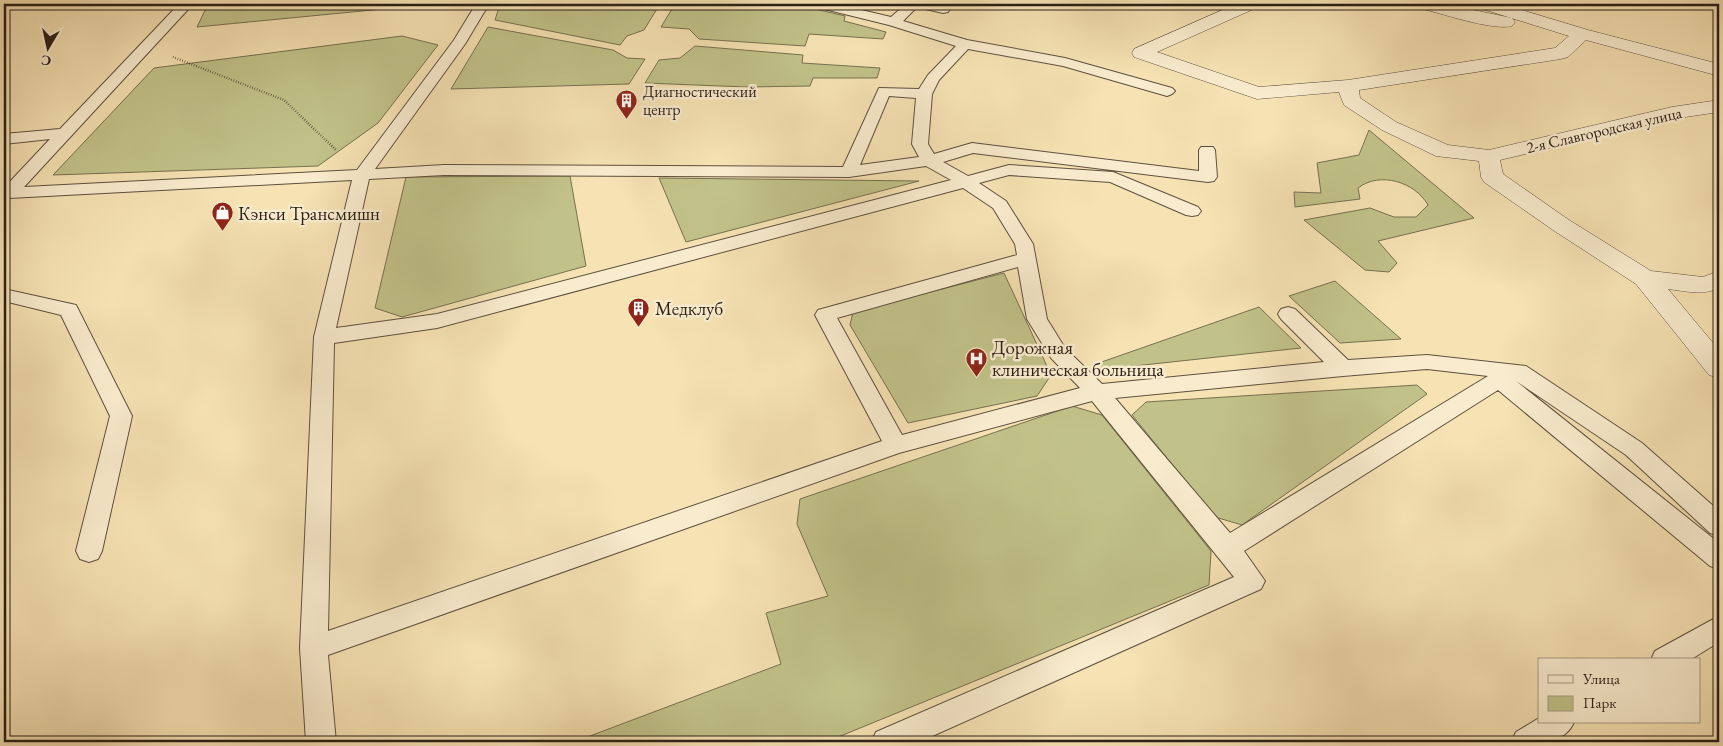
<svg xmlns="http://www.w3.org/2000/svg" width="1723" height="746" font-family="'EB Garamond',serif">
<style>
.green{fill:#c1c289;stroke:#767050}
.lines{fill:none;stroke-linecap:round;stroke-linejoin:round}
.service-casing{stroke:#5e503f;stroke-width:2}
.minor-casing{stroke:#5e503f;stroke-width:1}
.path{stroke:#2b1f18;stroke-width:2.5;stroke-dasharray:0.5 2;stroke-linecap:butt}
.service{fill:#f9ecce;fill-rule:evenodd}
.minor{fill:#f9ecce;fill-rule:evenodd}
.labels{text-anchor:middle;dominant-baseline:central;stroke-width:5;stroke-linejoin:round;paint-order:stroke}
.far-poi-label{font-size:16px;fill:#2b1f18;stroke:#f9ecce;text-anchor:start}
.far-street-label{font-size:16px;fill:#2b1f18;stroke:#f9ecce}
.poi-label{font-size:19px;fill:#2b1f18;stroke:#f9ecce;text-anchor:start}
</style>
<rect width="100%" height="100%" fill="#f6e2b3"/>
<filter id="stains"><feTurbulence type="fractalNoise" baseFrequency=".004" numOctaves="4"/><feColorMatrix values="0 0 0 0 .2 0 0 0 0 .09 0 0 0 0 .02 0 0 0 .5 -.17"/></filter>
<radialGradient id="worn" r=".72"><stop offset=".6" stop-color="#630" stop-opacity="0"/><stop offset="1" stop-color="#630" stop-opacity=".3"/></radialGradient>
<g class="green">
<path d="M 208,4 L 435,4 L 197,27 Z"/>
<path d="M 500,4 L 660,4 L 644,30 L 627,36 L 620,45 L 495,20 Z"/>
<path d="M 675,4 L 794,4 L 845,16 L 844,21 L 886,32 L 883,39 L 809,34 L 805,46 L 699,39 L 689,29 L 661,27 Z"/>
<path d="M 488,27 L 613,50 L 627,58 L 645,59 L 629,84 L 451,89 Z"/>
<path d="M 402,36 L 438,45 L 378,123 L 318,166 L 53,175 L 154,68 Z"/>
<path d="M 695,46 L 803,55 L 802,63 L 880,68 L 877,78 L 813,78 L 810,86 L 746,87 L 645,83 L 659,60 L 680,58 Z"/>
<path d="M 1369,130 L 1474,218 L 1378,241 L 1397,263 L 1389,272 L 1365,270 L 1304,220 L 1370,208 L 1394,217 L 1416,217 L 1428,205 C 1415,182 1380,171 1358,188 L 1360,199 L 1295,207 L 1294,192 L 1321,193 L 1317,163 L 1359,155 Z"/>
<path d="M 570,176 L 586,266 L 402,317 L 375,308 L 406,177 Z"/>
<path d="M 659,178 L 919,181 L 686,242 Z"/>
<path d="M 1004,273 L 1051,375 L 1037,396 L 908,423 L 850,325 L 853,312 Z"/>
<path d="M 1335,281 L 1401,339 L 1340,343 L 1289,296 Z"/>
<path d="M 1259,307 L 1301,348 L 1097,370 L 1093,365 Z"/>
<path d="M 1417,385 L 1427,394 L 1242,525 L 1215,517 L 1132,415 L 1146,402 Z"/>
<path d="M 1072,406 L 1102,415 L 1211,551 L 1209,585 L 826,742 L 574,742 L 781,664 L 766,613 L 828,596 L 797,524 L 800,499 Z"/>
</g>
<g class="lines">
<defs>
<g id="service">
<path d="M 179,4 L 193,4 L 24,187 L 357,170 L 454,40 L 476,4 L 489,4 L 465,44 L 375,169 L 444,165 L 843,167 L 879,88 L 919,89 L 928,75 L 956,46 L 889,25 L 816,7 L 815,4 L 836,4 L 891,17 L 906,4 L 937,4 L 948,6 L 950,9 L 948,12 L 943,13 L 917,7 L 903,21 L 967,40 L 1065,58 L 1172,88 L 1175,91 L 1172,94 L 1167,96 L 1063,66 L 968,49 L 939,80 L 932,94 L 928,144 L 934,154 L 972,143 L 1199,171 L 1199,150 L 1201,147 L 1213,147 L 1215,150 L 1217,177 L 1214,181 L 1208,182 L 973,153 L 943,162 L 968,176 L 1009,165 L 1113,172 L 1198,207 L 1201,211 L 1198,215 L 1192,216 L 1186,215 L 1110,182 L 1009,175 L 979,183 L 1006,201 L 1033,244 L 1047,319 L 1065,348 L 1102,384 L 1324,362 L 1281,319 L 1278,314 L 1281,309 L 1288,307 L 1295,309 L 1348,360 L 1427,355 L 1526,366 L 1642,443 L 1719,511 L 1719,536 L 1710,533 L 1626,455 L 1516,381 L 1719,543 L 1719,569 L 1710,566 L 1498,390 L 1244,551 L 1265,581 L 1261,589 L 919,742 L 871,742 L 876,732 L 1234,577 L 1092,401 L 899,453 L 328,655 L 336,742 L 306,742 L 300,648 L 314,337 L 352,180 L 9,198 L 4,197 L 4,188 L 50,139 L 4,144 L 4,134 L 60,129 ZM 889,96 L 916,98 L 912,144 L 919,157 L 860,165 ZM 926,166 L 951,180 L 437,314 L 336,328 L 369,179 L 444,175 L 849,177 ZM 963,188 L 993,208 L 1015,244 L 1017,255 L 818,310 L 815,315 L 882,441 L 328,631 L 334,343 L 437,328 ZM 1018,267 L 1027,319 L 1051,358 L 1080,388 L 902,435 L 837,318 ZM 1427,369 L 1488,376 L 1230,533 L 1115,398 L 1343,376 Z"/>
<path d="M 4,289 L 76,305 L 132,416 L 102,551 L 98,559 L 89,562 L 80,559 L 76,551 L 110,416 L 61,315 L 4,301 Z"/>
<path d="M 1719,616 L 1719,642 L 1690,660 L 1651,660 L 1655,651 Z"/>
<path d="M 1539,718 L 1539,722 L 1574,722 C 1564,746 1535,742 1511,742 L 1516,732 Z"/>
</g>
<g id="minor">
<path d="M 1236,4 L 1259,4 L 1256,8 L 1157,52 L 1259,87 L 1348,80 L 1555,48 L 1569,36 L 1479,8 L 1476,4 L 1502,4 L 1588,30 L 1719,64 L 1719,76 L 1586,40 L 1568,57 L 1561,59 L 1359,90 L 1360,98 L 1396,122 L 1448,145 L 1489,150 L 1672,107 L 1719,100 L 1719,112 L 1672,119 L 1500,160 L 1503,174 L 1569,220 L 1651,271 L 1703,277 L 1719,271 L 1719,288 C 1703,296 1685,291 1668,289 L 1719,350 L 1719,378 L 1709,375 L 1636,284 L 1553,230 L 1484,182 L 1481,177 L 1479,161 L 1436,156 L 1382,130 L 1344,105 L 1339,92 L 1257,99 L 1134,57 L 1132,53 L 1134,49 Z"/>
<path d="M 1416,4 L 1444,4 L 1512,18 L 1515,22 L 1512,26 C 1492,31 1441,13 1419,8 Z"/>
</g>
</defs>
<use href="#service" class="service-casing"/>
<use href="#minor" class="minor-casing"/>
<path class="path" d="M 173,57 L 284,100 L 336,150"/>
<use href="#service" class="service"/>
<use href="#minor" class="minor"/>
</g>
<defs>
<symbol id="building-pin" viewBox="-11 -11 22 30"><path d="M0 17L-7.5 6A9.5 9.5 0 1 1 7.5 6Z" fill="#8f2418" stroke="#f9ecce"/><path d="M-4-6H4V6H1V3H-1V6H-4ZM-2.5-4.3h1.7v1.8h-1.7ZM.8-4.3h1.7v1.8H.8ZM-2.5-1h1.7V.8h-1.7ZM.8-1h1.7V.8H.8Z" fill="#fff"/></symbol>
<symbol id="shop-pin" viewBox="-11 -11 22 30"><path d="M0 17L-7.5 6A9.5 9.5 0 1 1 7.5 6Z" fill="#8f2418" stroke="#f9ecce"/><path d="M-5-2.5h2.3a2.7 3.5 0 0 1 5.4 0H5L5.5 6h-11ZM-1.5-2.5h3a1.5 2.3 0 0 0-3 0Z" fill="#fff"/></symbol>
<symbol id="hospital-pin" viewBox="-11 -11 22 30"><path d="M0 17L-7.5 6A9.5 9.5 0 1 1 7.5 6Z" fill="#8f2418" stroke="#f9ecce"/><path d="M-5-5h3v3.5h4V-5h3V5h-3V1.5h-4V5h-3Z" fill="#fff"/></symbol>
</defs>
<g fill-rule="evenodd">
<use href="#building-pin" x="614" y="88" width="25" height="34"/>
<use href="#shop-pin" x="210" y="200" width="25" height="34"/>
<use href="#building-pin" x="626" y="296" width="25" height="34"/>
<use href="#hospital-pin" x="964" y="346" width="25" height="34"/>
</g>
<g class="labels">
<g class="far-poi-label">
<text x="643" y="91">Диагностический<tspan x="643" dy="18">центр</tspan></text>
</g>
<g class="far-street-label">
<text transform="translate(1604 130) rotate(-13)">2-я Славгородская улица</text>
</g>
<g class="poi-label">
<text x="238" y="213">Кэнси Трансмишн</text>
<text x="655" y="308">Медклуб</text>
<text x="992" y="347">Дорожная<tspan x="992" dy="22">клиническая больница</tspan></text>
</g>
</g>
<rect width="1723" height="746" fill="none" stroke="#f6e2b3" stroke-width="20"/>
<rect x="5" y="5" width="1713" height="736" fill="none" stroke="#2b1f18" stroke-width="2.5"/>
<rect x="10" y="10" width="1703" height="726" fill="none" stroke="#2b1f18"/>
<rect x="1538" y="658" width="162" height="65" fill="#f9ecce" stroke="#a79a85"/>
<rect x="1548" y="675" width="25" height="8" fill="#f9ecce" stroke="#a79a85"/>
<text x="1583" y="684" font-size="15" fill="#2b1f18">Улица</text>
<rect x="1548" y="696" width="25" height="15" fill="#c1c289" stroke="#a79a85"/>
<text x="1583" y="708" font-size="15" fill="#2b1f18">Парк</text>
<g transform="translate(48 48) rotate(189)" stroke="#f9ecce" stroke-width="4" paint-order="stroke">
<path d="M0-4L9 19L0 12L-9 19Z" fill="#2b1f18"/>
<text y="-8" font-size="14" font-weight="bold" text-anchor="middle" fill="#2b1f18">С</text>
</g>
<rect width="100%" height="100%" filter="url(#stains)"/>
<rect width="100%" height="100%" fill="url(#worn)"/>
</svg>
